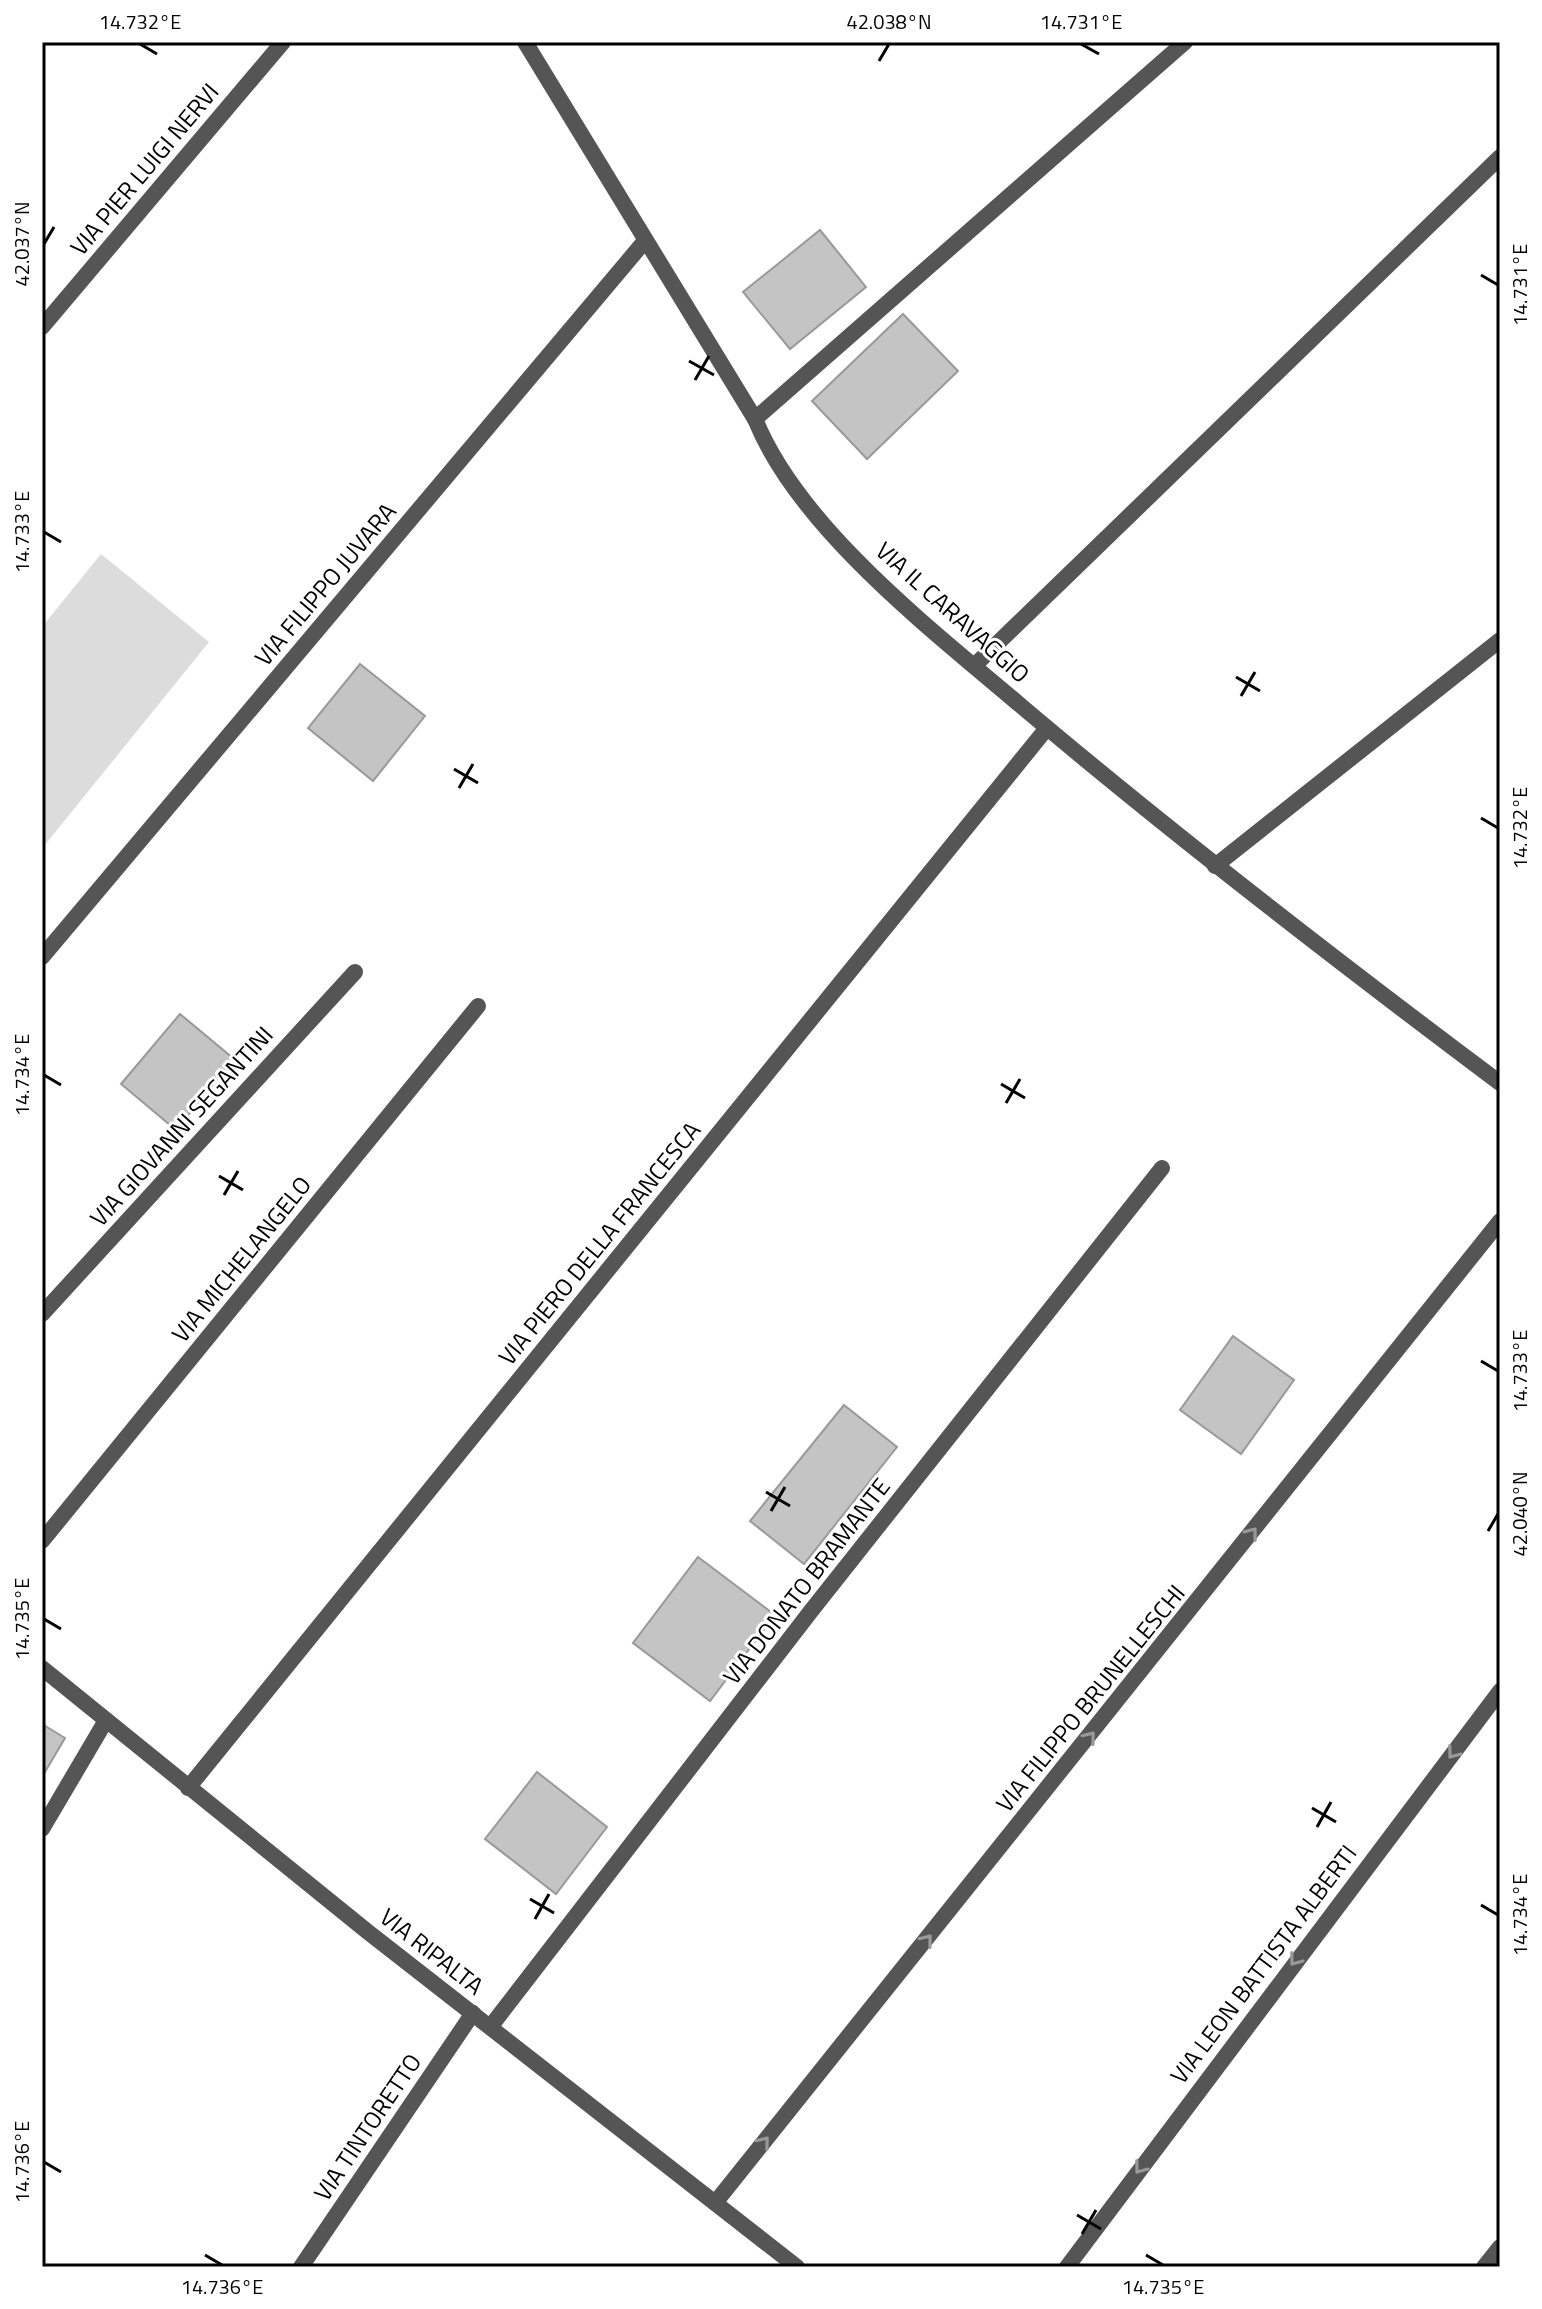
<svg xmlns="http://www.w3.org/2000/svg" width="1542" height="2309" font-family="'Titillium Web',sans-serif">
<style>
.grass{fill:#dcdcdc}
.building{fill:#c4c4c4;stroke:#999;stroke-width:2}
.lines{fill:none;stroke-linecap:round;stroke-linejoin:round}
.minor{stroke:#555;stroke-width:16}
.tertiary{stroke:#555;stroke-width:16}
.oneway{stroke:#999}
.ticks{fill:none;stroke:#000;stroke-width:3}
.labels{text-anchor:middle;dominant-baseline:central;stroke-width:6;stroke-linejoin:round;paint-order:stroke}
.street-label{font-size:24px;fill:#000;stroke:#fff}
.neatline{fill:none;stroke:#000;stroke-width:3}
.ticks-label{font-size:20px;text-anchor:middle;fill:#000}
</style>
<rect width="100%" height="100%" fill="#fff"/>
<path class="grass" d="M 101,554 L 209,642 L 44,846 L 42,627 Z"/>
<g class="building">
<path d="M 820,230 L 866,287 L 790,349 L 743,292 Z"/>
<path d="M 903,314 L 958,371 L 867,459 L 812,401 Z"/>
<path d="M 360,664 L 425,716 L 373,781 L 308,728 Z"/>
<path d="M 180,1014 L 234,1059 L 176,1130 L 121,1084 Z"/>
<path d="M 1233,1336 L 1294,1380 L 1241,1454 L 1180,1410 Z"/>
<path d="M 844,1405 L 897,1447 L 804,1564 L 750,1521 Z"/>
<path d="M 698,1557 L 775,1615 L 710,1701 L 633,1643 Z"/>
<path d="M 42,1724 L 65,1738 L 42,1777 Z"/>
<path d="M 537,1772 L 607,1827 L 556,1894 L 485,1839 Z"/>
</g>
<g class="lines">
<g class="minor">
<path d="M 525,42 L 755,419 C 799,528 932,630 1020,705 C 1176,837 1337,961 1500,1083"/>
<path d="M 42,327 L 283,42"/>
<path d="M 755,419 L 1185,42"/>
<path d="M 974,666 L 1500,157"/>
<path d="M 1215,866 L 1500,640"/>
<path d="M 42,957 L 644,242"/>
<path d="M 42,1314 L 355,972"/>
<path d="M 42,1541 L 478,1006"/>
<path d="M 188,1788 L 1047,728"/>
<path d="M 42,1829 L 105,1722"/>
<path d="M 491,2026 L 811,1611 L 1162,1168"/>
<path d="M 715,2203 L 1500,1221"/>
<path d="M 301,2267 L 473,2013"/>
<path d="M 1067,2267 L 1500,1691"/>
<path d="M 1484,2267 L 1500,2247"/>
</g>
<path class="tertiary" d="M 42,1668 L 368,1932 L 797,2267"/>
</g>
<defs><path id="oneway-chevron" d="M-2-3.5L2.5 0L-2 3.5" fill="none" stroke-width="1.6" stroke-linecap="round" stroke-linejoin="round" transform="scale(2)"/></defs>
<g class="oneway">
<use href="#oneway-chevron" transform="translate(1252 1533) rotate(-52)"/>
<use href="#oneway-chevron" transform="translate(1090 1737) rotate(-51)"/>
<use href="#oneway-chevron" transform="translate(1453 1753) rotate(127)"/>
<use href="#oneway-chevron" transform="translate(927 1940) rotate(-51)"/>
<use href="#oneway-chevron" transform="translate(1295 1960) rotate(127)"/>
<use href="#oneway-chevron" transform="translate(764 2142) rotate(-51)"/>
<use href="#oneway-chevron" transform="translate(1140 2168) rotate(127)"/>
</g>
<path class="ticks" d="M 140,44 L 157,54M 1081,44 L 1099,54M 879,61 L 889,44M 44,244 L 54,227M 1481,275 L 1498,285M 689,361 L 714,375M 695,380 L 709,356M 44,532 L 61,542M 1236,677 L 1260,691M 1241,696 L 1255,672M 454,769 L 478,783M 459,788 L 473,764M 1481,818 L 1498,828M 44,1075 L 61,1085M 1001,1084 L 1025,1098M 1006,1103 L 1020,1079M 219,1176 L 243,1190M 224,1195 L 238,1171M 1481,1361 L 1498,1371M 766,1492 L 790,1506M 771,1511 L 785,1487M 1488,1531 L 1498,1514M 44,1619 L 61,1629M 1312,1808 L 1336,1822M 1317,1827 L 1331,1802M 530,1899 L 554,1913M 1481,1905 L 1498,1915M 535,1919 L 549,1894M 44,2162 L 61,2172M 1077,2215 L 1101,2229M 1082,2234 L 1096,2210M 205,2255 L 222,2265M 1146,2255 L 1163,2265"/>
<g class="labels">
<g class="street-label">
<text transform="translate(144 169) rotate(-50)">VIA PIER LUIGI NERVI</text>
<text transform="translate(325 584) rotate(-50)">VIA FILIPPO JUVARA</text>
<text transform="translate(953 612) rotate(42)">VIA IL CARAVAGGIO</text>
<text transform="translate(181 1126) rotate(-48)">VIA GIOVANNI SEGANTINI</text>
<text transform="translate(599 1243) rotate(-51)">VIA PIERO DELLA FRANCESCA</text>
<text transform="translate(241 1259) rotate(-51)">VIA MICHELANGELO</text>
<text transform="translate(806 1581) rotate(-52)">VIA DONATO BRAMANTE</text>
<text transform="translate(1090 1698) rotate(-51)">VIA FILIPPO BRUNELLESCHI</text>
<text transform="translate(432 1951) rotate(38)">VIA RIPALTA</text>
<text transform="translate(1263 1964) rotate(-53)">VIA LEON BATTISTA ALBERTI</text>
<text transform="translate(367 2127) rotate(-56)">VIA TINTORETTO</text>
</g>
</g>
<rect width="1542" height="2309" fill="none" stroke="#ffffff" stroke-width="88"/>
<rect x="44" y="44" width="1454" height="2221" class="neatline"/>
<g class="ticks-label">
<text x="140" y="29">14.732°E</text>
<text x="889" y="29">42.038°N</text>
<text x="1081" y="29">14.731°E</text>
<text transform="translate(22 244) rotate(-90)" y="7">42.037°N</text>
<text transform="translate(1520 285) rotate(-90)" y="7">14.731°E</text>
<text transform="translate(22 532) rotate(-90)" y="7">14.733°E</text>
<text transform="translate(1520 828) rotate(-90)" y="7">14.732°E</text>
<text transform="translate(22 1075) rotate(-90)" y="7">14.734°E</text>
<text transform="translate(1520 1371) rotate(-90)" y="7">14.733°E</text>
<text transform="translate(1520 1514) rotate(-90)" y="7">42.040°N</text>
<text transform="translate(22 1619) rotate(-90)" y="7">14.735°E</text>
<text transform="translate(1520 1915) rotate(-90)" y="7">14.734°E</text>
<text transform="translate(22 2162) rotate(-90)" y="7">14.736°E</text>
<text x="222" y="2294">14.736°E</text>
<text x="1163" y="2294">14.735°E</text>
</g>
</svg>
